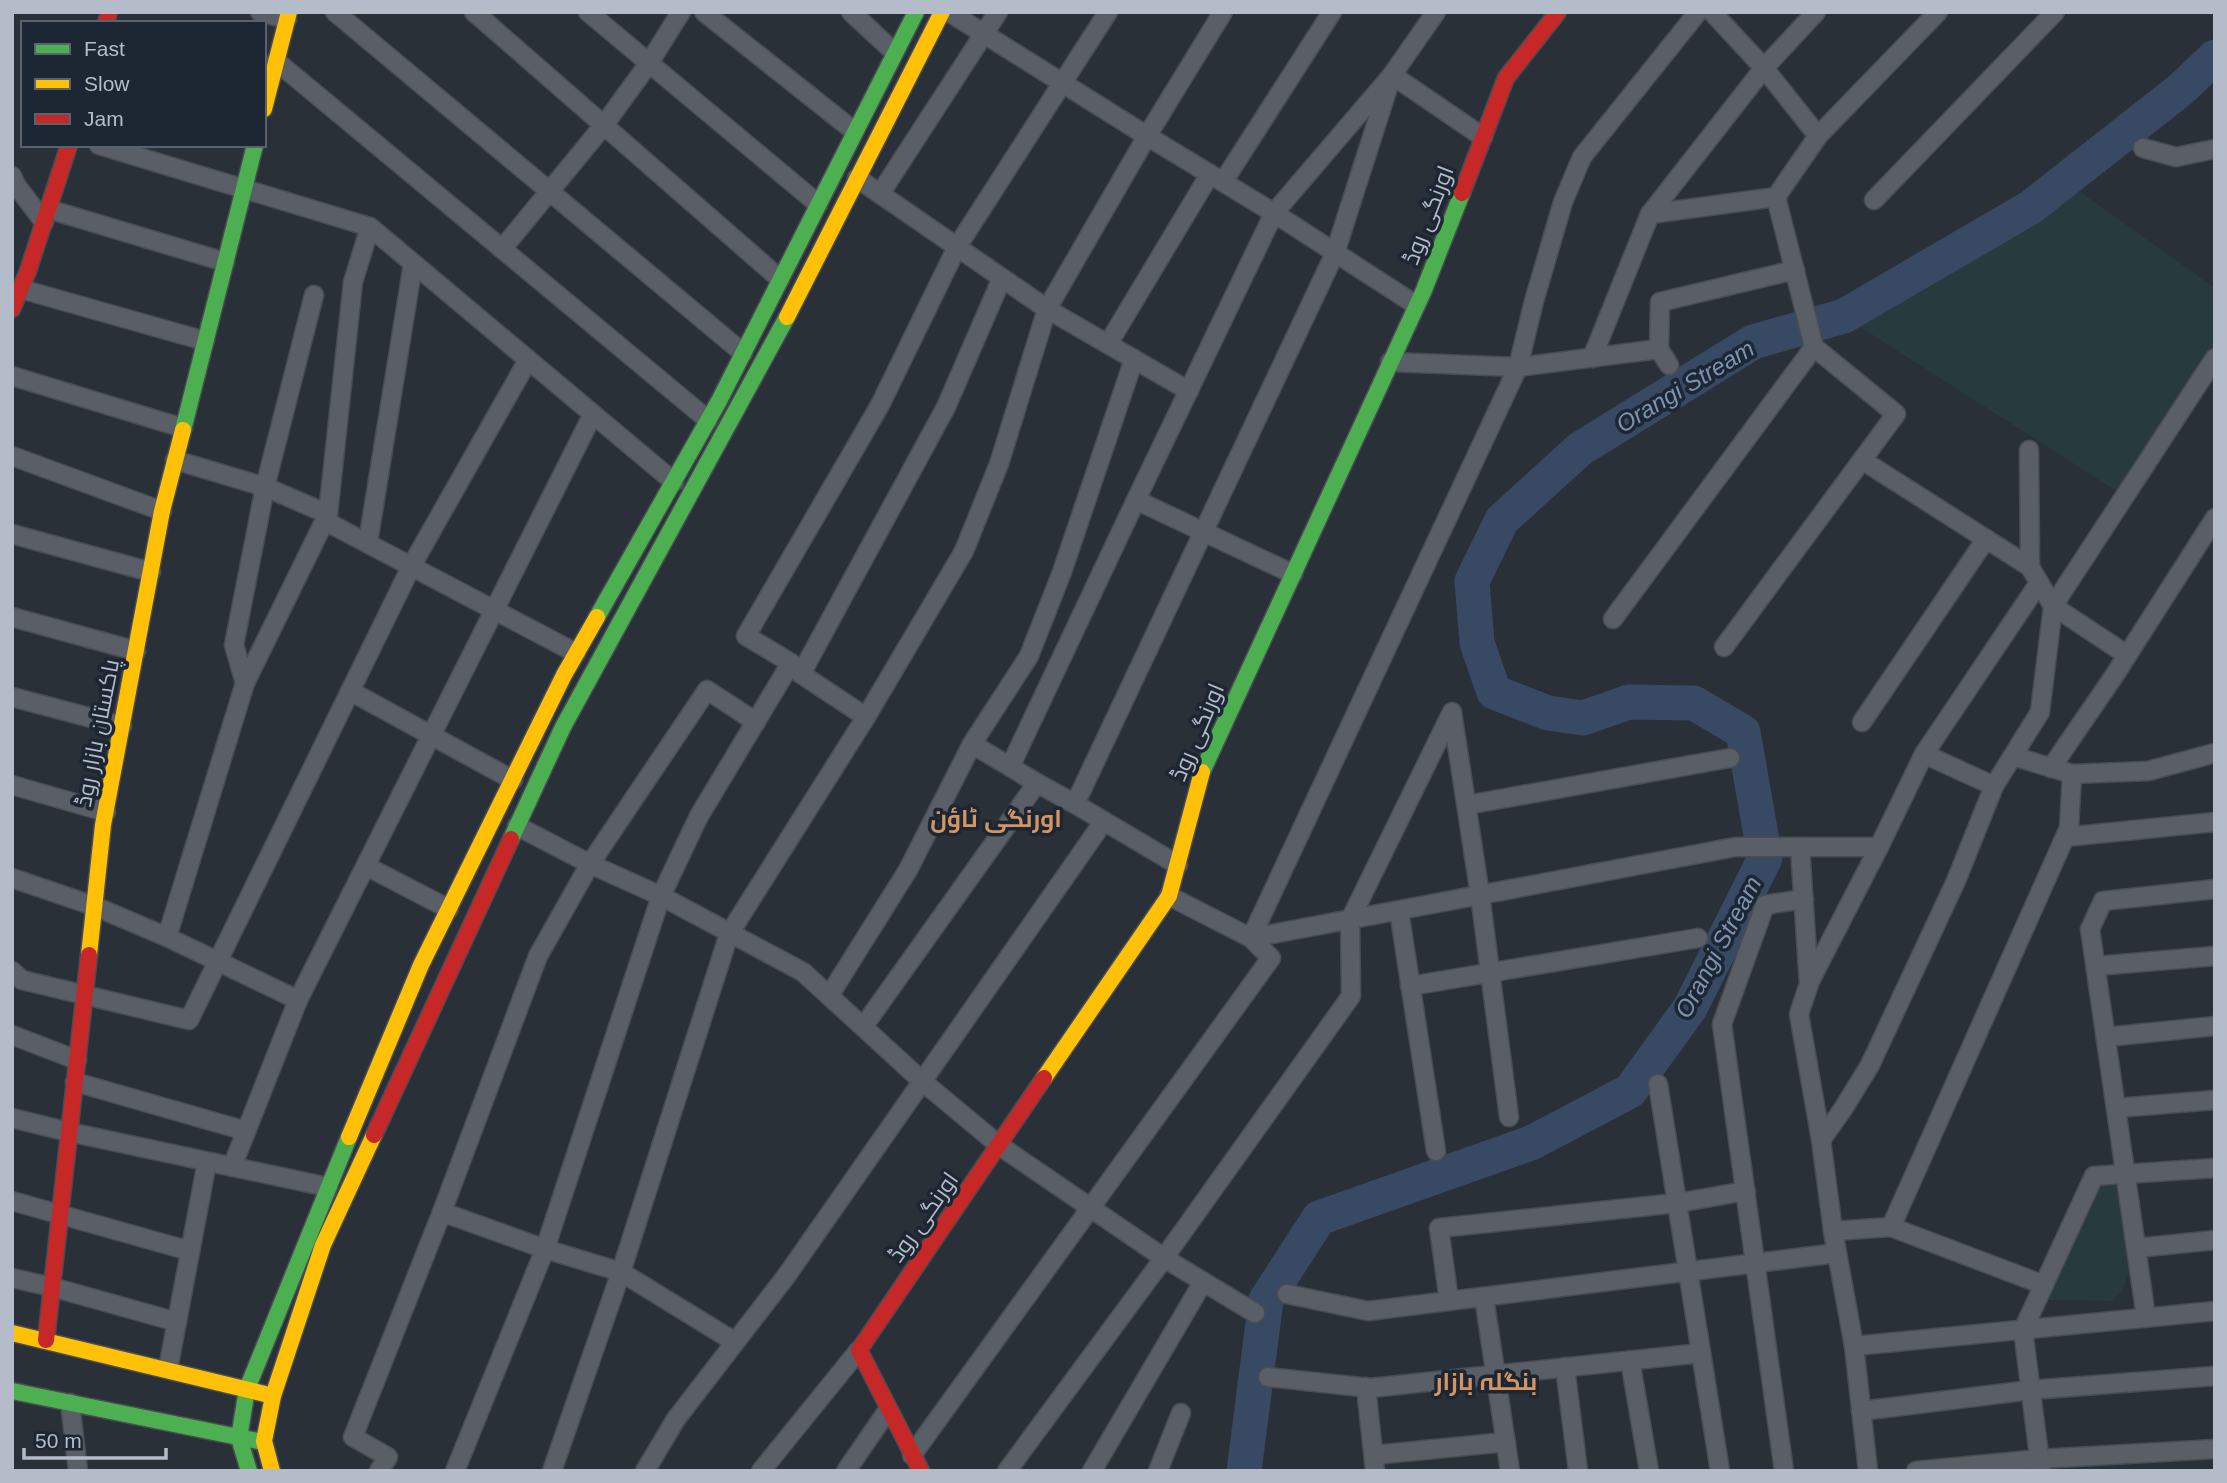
<svg xmlns="http://www.w3.org/2000/svg" width="2227" height="1483" font-family="Arial,Cairo,sans-serif">
<style>
.green{fill:#273a3e}
.lines{fill:none;stroke-linecap:round;stroke-linejoin:round}
.river{stroke:#384963;stroke-width:35}
.street-casing{stroke:#484c53;stroke-width:21}
.fast-casing{stroke:#484c53;stroke-width:19}
.slow-casing{stroke:#484c53;stroke-width:19}
.jam-casing{stroke:#484c53;stroke-width:19}
.street{stroke:#5a5e66;stroke-width:18}
.fast{stroke:#4caf50;stroke-width:16}
.slow{stroke:#ffc107;stroke-width:16}
.jam{stroke:#c62828;stroke-width:16}
.labels{text-anchor:middle;dominant-baseline:central;stroke-width:7;stroke-linejoin:round;paint-order:stroke}
.street-label{font-size:23px;fill:#b4bcc9;stroke:#1d2633}
.water-label{font-size:24px;font-style:italic;fill:#7c92b1;stroke:#1d2633}
.neighbourhood-label{font-size:24px;font-weight:bold;fill:#d59563;stroke:#1d2633}
</style>
<rect width="100%" height="100%" fill="#2a3038"/>
<g class="green">
<path d="M 2079,191 L 2215,288 L 2215,350 L 2121,494 L 1857,325 Z"/>
<path d="M 2120,1185 L 2129,1272 L 2122,1291 L 2112,1301 L 2045,1300 L 2098,1186 Z"/>
</g>
<g class="lines">
<path class="river" d="M 1244,1471 L 1266,1300 L 1319,1218 L 1531,1143 L 1630,1091 L 1690,1008 L 1765,858 L 1743,732 L 1694,703 L 1629,702 L 1583,718 L 1548,713 L 1494,692 L 1477,643 L 1472,581 L 1502,520 L 1580,449 L 1753,342 L 1844,316 L 2031,207 L 2180,90 L 2215,57"/>
<defs>
<g id="street">
<path d="M 260,12 L 287,19"/>
<path d="M 335,12 L 743,353"/>
<path d="M 474,12 L 780,279"/>
<path d="M 588,12 L 818,204"/>
<path d="M 704,12 L 854,131"/>
<path d="M 851,12 L 894,52"/>
<path d="M 949,12 L 1147,136 L 1274,213 L 1416,305"/>
<path d="M 1108,12 L 957,247 L 880,405 L 746,636 L 791,663 L 801,674 L 866,717 L 964,551 L 999,464 L 1047,309 L 1147,136 L 1223,12"/>
<path d="M 1712,12 L 1764,68 L 1818,136"/>
<path d="M 1816,12 L 1764,68 L 1650,214 L 1776,197 L 1818,136 L 1938,12"/>
<path d="M 276,61 L 708,420"/>
<path d="M 1392,75 L 1483,137"/>
<path d="M 99,145 L 370,227"/>
<path d="M 2143,148 L 2176,157 L 2215,149"/>
<path d="M 12,176 L 16,185 L 44,222"/>
<path d="M 857,178 L 1047,309 L 1189,391"/>
<path d="M 1223,182 L 1332,12"/>
<path d="M 880,194 L 998,12"/>
<path d="M 1874,200 L 2055,12"/>
<path d="M 48,209 L 225,262"/>
<path d="M 502,249 L 604,125 L 649,63 L 681,12"/>
<path d="M 21,289 L 205,341"/>
<path d="M 1108,344 L 1210,174"/>
<path d="M 1659,349 L 1660,302 L 1795,270"/>
<path d="M 1592,358 L 1650,214"/>
<path d="M 1390,362 L 1518,367 L 1659,349 L 1669,365"/>
<path d="M 12,376 L 183,428"/>
<path d="M 2029,450 L 2030,567"/>
<path d="M 12,456 L 162,511"/>
<path d="M 175,460 L 265,487 L 328,514"/>
<path d="M 1862,460 L 2030,567 L 2053,606 L 2127,655"/>
<path d="M 325,521 L 576,653"/>
<path d="M 12,534 L 151,572"/>
<path d="M 368,542 L 413,264"/>
<path d="M 1293,574 L 1136,500 L 1274,213 L 1392,75 L 1436,12"/>
<path d="M 12,617 L 136,651"/>
<path d="M 1613,619 L 1814,347"/>
<path d="M 1724,647 L 1896,414 L 1814,347 L 1776,197"/>
<path d="M 801,674 L 946,407 L 1002,278"/>
<path d="M 245,683 L 234,645 L 265,487 L 314,295"/>
<path d="M 350,691 L 513,780"/>
<path d="M 12,697 L 122,726"/>
<path d="M 1862,722 L 1986,539"/>
<path d="M 1924,754 L 2039,583"/>
<path d="M 2013,756 L 2072,774 L 2148,771 L 2215,753"/>
<path d="M 1010,767 L 1136,500"/>
<path d="M 2051,768 L 2114,676 L 2215,518"/>
<path d="M 1037,783 L 972,744 L 1029,656 L 1062,572 L 1134,359"/>
<path d="M 12,785 L 106,812"/>
<path d="M 1467,805 L 1730,758"/>
<path d="M 517,826 L 590,864 L 661,896 L 803,972 L 922,1081 L 1000,1146 L 1164,1258 L 1007,1471"/>
<path d="M 2065,837 L 2215,822"/>
<path d="M 1800,847 L 1809,984 L 1799,1014 L 1821,1140"/>
<path d="M 1178,865 L 1075,804 L 1335,253 L 1392,75"/>
<path d="M 366,866 L 449,909"/>
<path d="M 12,878 L 94,906 L 167,937 L 245,683 L 328,514 L 353,282 L 370,227 L 674,482"/>
<path d="M 1169,896 L 1251,938 L 1518,367 L 1534,301 L 1563,202 L 1582,157 L 1698,12"/>
<path d="M 1399,911 L 1436,1151"/>
<path d="M 167,937 L 298,1000"/>
<path d="M 2096,966 L 2215,956"/>
<path d="M 12,971 L 22,980 L 189,1020 L 412,565 L 528,360"/>
<path d="M 1810,981 L 1879,847"/>
<path d="M 1410,986 L 1698,938"/>
<path d="M 829,996 L 908,870 L 972,744"/>
<path d="M 863,1027 L 1037,783 L 1075,804"/>
<path d="M 12,1035 L 77,1060"/>
<path d="M 2106,1037 L 2215,1026"/>
<path d="M 75,1082 L 246,1131"/>
<path d="M 1658,1084 L 1720,1471"/>
<path d="M 2116,1108 L 2215,1100"/>
<path d="M 12,1118 L 69,1132 L 328,1187"/>
<path d="M 232,1167 L 298,1000 L 593,414"/>
<path d="M 12,1201 L 190,1251"/>
<path d="M 442,1212 L 545,1249 L 621,1272 L 735,1342"/>
<path d="M 1891,1227 L 2044,1285"/>
<path d="M 1833,1231 L 1891,1227 L 2069,828 L 2072,774"/>
<path d="M 2137,1248 L 2215,1240"/>
<path d="M 12,1278 L 52,1287 L 177,1322"/>
<path d="M 1287,1294 L 1368,1311 L 1837,1253"/>
<path d="M 1484,1297 L 1510,1471"/>
<path d="M 1449,1301 L 1439,1228 L 1677,1203 L 1746,1191"/>
<path d="M 1255,1313 L 1164,1258 L 1351,996 L 1350,920 L 1452,712 L 1480,895 L 1509,1117"/>
<path d="M 2146,1317 L 2090,929 L 2103,901 L 2215,889"/>
<path d="M 1854,1346 L 2215,1311"/>
<path d="M 1630,1360 L 1649,1471"/>
<path d="M 1565,1367 L 1578,1471"/>
<path d="M 168,1369 L 207,1162"/>
<path d="M 1268,1377 L 1370,1388 L 1701,1353"/>
<path d="M 1366,1387 L 1375,1471"/>
<path d="M 70,1403 L 78,1471"/>
<path d="M 1861,1411 L 2030,1390 L 2215,1376"/>
<path d="M 912,1455 L 1271,958 L 1251,938 L 1735,847 L 1879,847 L 1924,754 L 1994,786"/>
<path d="M 1374,1455 L 1506,1442"/>
<path d="M 379,1471 L 388,1457 L 353,1437 L 442,1212 L 538,956 L 590,864 L 707,690 L 756,722"/>
<path d="M 455,1471 L 545,1249 L 661,896 L 699,816 L 791,663"/>
<path d="M 552,1471 L 621,1272 L 729,934 L 866,717"/>
<path d="M 645,1471 L 676,1419 L 787,1275 L 1104,821"/>
<path d="M 761,1471 L 859,1350"/>
<path d="M 846,1471 L 888,1410"/>
<path d="M 1092,1471 L 1203,1282"/>
<path d="M 1158,1471 L 1181,1413"/>
<path d="M 1784,1471 L 1722,1024 L 1765,905 L 1804,899"/>
<path d="M 1868,1471 L 1854,1346 L 1833,1231 L 1821,1140 L 1843,1109 L 1870,1065 L 1956,881 L 1994,786 L 2040,712 L 2053,606 L 2215,358"/>
<path d="M 1916,1471 L 2039,1459 L 2215,1449"/>
<path d="M 2041,1471 L 2023,1330 L 2094,1176 L 2215,1168"/>
</g>
<g id="fast">
<path d="M 183,430 L 255,145"/>
<path d="M 597,617 L 719,401 L 916,12"/>
<path d="M 1202,772 L 1424,290 L 1462,193"/>
<path d="M 511,839 L 563,727 L 787,317"/>
<path d="M 12,1391 L 258,1441"/>
<path d="M 249,1471 L 239,1438 L 247,1389 L 349,1137"/>
</g>
<g id="slow">
<path d="M 264,109 L 289,12"/>
<path d="M 787,317 L 942,12"/>
<path d="M 89,955 L 103,825 L 162,511 L 183,430"/>
<path d="M 1044,1078 L 1169,896 L 1202,772"/>
<path d="M 349,1137 L 421,965 L 564,675 L 597,617"/>
<path d="M 12,1333 L 265,1394"/>
<path d="M 272,1471 L 264,1441 L 273,1396 L 323,1245 L 374,1135"/>
</g>
<g id="jam">
<path d="M 106,23 L 109,12"/>
<path d="M 1462,193 L 1506,78 L 1558,12"/>
<path d="M 12,309 L 28,271 L 69,145"/>
<path d="M 374,1135 L 511,839"/>
<path d="M 46,1340 L 89,955"/>
<path d="M 921,1471 L 859,1350 L 1044,1078"/>
</g>
</defs>
<use href="#street" class="street-casing"/>
<use href="#fast" class="fast-casing"/>
<use href="#slow" class="slow-casing"/>
<use href="#jam" class="jam-casing"/>
<use href="#street" class="street"/>
<use href="#fast" class="fast"/>
<use href="#slow" class="slow"/>
<use href="#jam" class="jam"/>
</g>
<g class="labels">
<g class="street-label">
<text transform="translate(1428 215) rotate(-69)">اورنگی روڈ</text>
<text transform="translate(1197 732) rotate(-67)">اورنگی روڈ</text>
<text transform="translate(97 733) rotate(-79)">پاکستان بازار روڈ</text>
<text transform="translate(923 1217) rotate(-55)">اورنگی روڈ</text>
</g>
<g class="water-label">
<text transform="translate(1685 386) rotate(-31)">Orangi Stream</text>
<text transform="translate(1718 947) rotate(-62)">Orangi Stream</text>
</g>
<g class="neighbourhood-label">
<text x="996" y="818">اورنگی ٹاؤن</text>
<text x="1486" y="1381">بنگلہ بازار</text>
</g>
</g>
<rect width="2227" height="1483" fill="none" stroke="#b4bcc9" stroke-width="28"/>
<rect x="21" y="21" width="245" height="126" fill="#1d2633" stroke="#59626f" stroke-width="2"/>
<rect x="35" y="44" width="35" height="10" fill="#4caf50" stroke="#59626f" stroke-width="2"/>
<text x="84" y="56" font-size="21" fill="#b4bcc9">Fast</text>
<rect x="35" y="79" width="35" height="10" fill="#ffc107" stroke="#59626f" stroke-width="2"/>
<text x="84" y="91" font-size="21" fill="#b4bcc9">Slow</text>
<rect x="35" y="114" width="35" height="10" fill="#c62828" stroke="#59626f" stroke-width="2"/>
<text x="84" y="126" font-size="21" fill="#b4bcc9">Jam</text>
<path d="M24 1448v10h142v-10" fill="none" stroke="#b4bcc9" stroke-width="3.5"/>
<text x="35" y="1448" font-size="21" fill="#b4bcc9" stroke="#1d2633" stroke-width="5" paint-order="stroke">50 m</text>
</svg>
